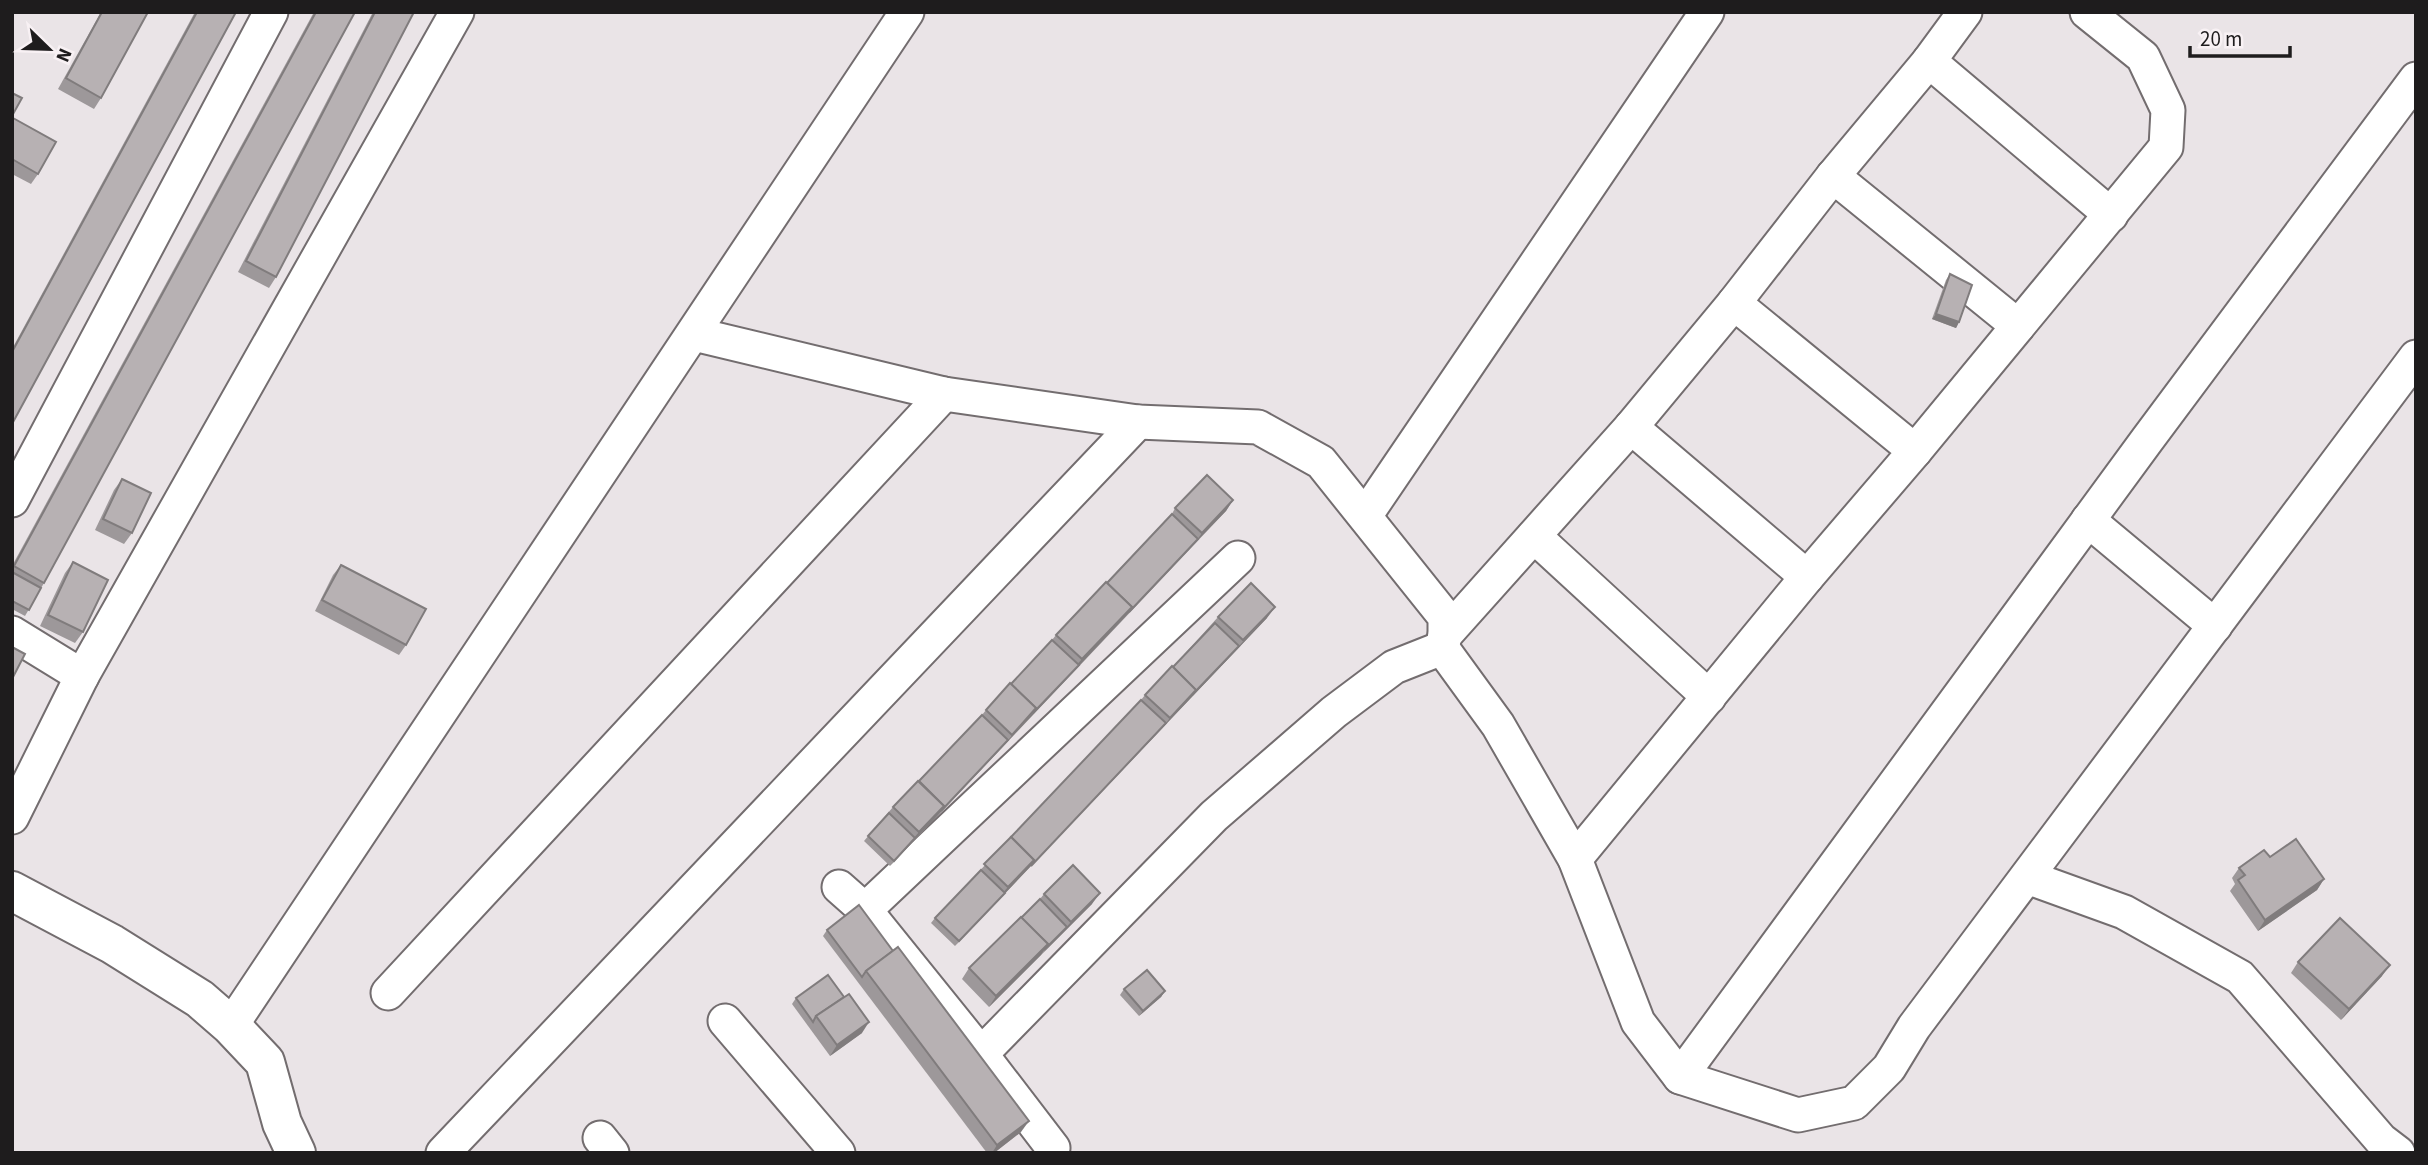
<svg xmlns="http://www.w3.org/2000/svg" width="2428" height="1165" font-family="'Source Sans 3',sans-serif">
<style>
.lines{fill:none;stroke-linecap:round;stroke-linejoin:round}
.street-casing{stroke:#736d6f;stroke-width:37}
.secondary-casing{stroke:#736d6f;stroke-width:42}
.street{stroke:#fff;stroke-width:33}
.secondary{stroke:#fff;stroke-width:38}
.wall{fill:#9d989a}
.shaded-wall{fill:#807c7d}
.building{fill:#b7b1b3;stroke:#807c7d;stroke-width:2}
</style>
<rect width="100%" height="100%" fill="#eae4e7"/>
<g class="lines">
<defs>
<g id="street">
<path d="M 1929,61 L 2111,215"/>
<path d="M 1833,176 L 2018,326"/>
<path d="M 1734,303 L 1833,176 L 1929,61 L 1965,12"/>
<path d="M 694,334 L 944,394 L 1138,422 L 1258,427 L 1321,462 L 1445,617 L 1445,635 L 1442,648"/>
<path d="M 1631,427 L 1807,577"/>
<path d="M 1915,451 L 2166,147 L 2168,110 L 2143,57 L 2087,12"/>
<path d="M 12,500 L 271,12"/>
<path d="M 1365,516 L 1707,12"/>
<path d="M 2088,520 L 2215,626"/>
<path d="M 1534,536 L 1709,697"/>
<path d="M 12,633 L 82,676"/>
<path d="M 1445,635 L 1631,427 L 1734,303 L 1915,451 L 1807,577 L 1575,859"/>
<path d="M 1442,648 L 1498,725 L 1575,859 L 1638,1022 L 1680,1077 L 1798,1115 L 1854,1103 L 1889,1068 L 1914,1027 L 2416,357"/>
<path d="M 12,817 L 82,676 L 457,12"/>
<path d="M 2027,877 L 2124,912 L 2240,977 L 2381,1140 L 2398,1153"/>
<path d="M 839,887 L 865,910 L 981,1054 L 1053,1148 L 1052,1153"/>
<path d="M 865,910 L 1238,558"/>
<path d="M 388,993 L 944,394"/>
<path d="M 725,1021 L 838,1153"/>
<path d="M 231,1026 L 907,12"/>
<path d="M 981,1054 L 1214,816 L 1334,712 L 1394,667 L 1442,648"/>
<path d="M 1680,1077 L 2147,440 L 2416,79"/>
<path d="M 600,1138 L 612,1153"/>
<path d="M 443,1153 L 1138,422"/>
</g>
<path id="secondary" d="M 12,891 L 112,944 L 200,999 L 231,1026 L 265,1062 L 282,1123 L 296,1153"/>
</defs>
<use href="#street" class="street-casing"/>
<use href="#secondary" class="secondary-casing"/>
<use href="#street" class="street"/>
<use href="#secondary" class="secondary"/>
</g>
<g class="wall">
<path d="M 101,12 L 148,12 L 101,98 L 94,109 L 58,89 Z"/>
<path d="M 195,12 L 236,12 L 12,424 L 12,349 Z"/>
<path d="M 314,12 L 355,12 L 44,583 L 25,616 L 12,609 L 12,566 Z"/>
<path d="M 373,12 L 414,12 L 276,277 L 269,288 L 238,272 Z"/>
<path d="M 12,119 L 38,174 L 31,184 L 12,174 Z"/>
<path d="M 1950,274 L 1959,322 L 1956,328 L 1932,319 L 1946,280 Z"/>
<path d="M 122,479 L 132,533 L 124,544 L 95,530 L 114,490 Z"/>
<path d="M 1233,500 L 1226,511 L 890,866 L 864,841 L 893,807 L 982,715 L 986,710 L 1052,640 L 1056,635 L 1172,514 L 1175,508 Z"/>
<path d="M 73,562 L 83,632 L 75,643 L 40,626 L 65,573 Z"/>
<path d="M 341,565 L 406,645 L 399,655 L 315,611 L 333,575 Z"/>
<path d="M 1218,617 L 1267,618 L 955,946 L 931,923 L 935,918 L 1141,700 L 1145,695 L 1173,667 Z"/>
<path d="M 2270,857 L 2324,879 L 2317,890 L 2258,931 L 2230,891 L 2235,884 L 2232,878 L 2239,868 Z"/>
<path d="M 1044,894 L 1092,904 L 989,1007 L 962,979 L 969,968 L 1040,899 Z"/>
<path d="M 827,930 L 1021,1132 L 994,1153 L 987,1153 L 823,936 Z"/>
<path d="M 2298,962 L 2382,976 L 2341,1020 L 2291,973 Z"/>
<path d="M 1124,989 L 1165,991 L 1161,997 L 1139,1016 L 1120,995 Z"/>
<path d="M 796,998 L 862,1033 L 830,1056 L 792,1004 Z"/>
</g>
<g class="shaded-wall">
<path d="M 1936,314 L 1959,322 L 1956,328 L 1932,319 Z"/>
<path d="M 1233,500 L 1226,511 L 1194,544 L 1202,533 Z"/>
<path d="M 1198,539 L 1194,544 L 890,866 L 919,832 L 1008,740 L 1082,659 Z"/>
<path d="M 1275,607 L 1267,618 L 955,946 L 1008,887 L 1166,723 L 1170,718 L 1239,646 Z"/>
<path d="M 2324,879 L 2317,890 L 2258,931 L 2265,920 Z"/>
<path d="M 1100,893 L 1092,904 L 1041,955 L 1071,922 Z"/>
<path d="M 1048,944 L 1041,955 L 989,1007 L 996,996 Z"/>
<path d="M 2390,965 L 2382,976 L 2341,1020 L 2349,1009 Z"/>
<path d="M 1165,991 L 1161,997 L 1139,1016 L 1143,1011 Z"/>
<path d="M 869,1022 L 862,1033 L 830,1056 L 837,1045 Z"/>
<path d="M 1029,1121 L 1021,1132 L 994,1153 L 992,1153 L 997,1145 Z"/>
</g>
<g class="building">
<path d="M 102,12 L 148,12 L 101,98 L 66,78 Z"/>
<path d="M 197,12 L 236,12 L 12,424 L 12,352 Z"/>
<path d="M 316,12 L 355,12 L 44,583 L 14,566 Z"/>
<path d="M 375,12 L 414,12 L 276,277 L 246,261 Z"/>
<path d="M 12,93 L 22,98 L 12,116 Z"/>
<path d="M 13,118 L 56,142 L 38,174 L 12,159 Z"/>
<path d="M 1950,274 L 1972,285 L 1959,322 L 1936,314 Z"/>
<path d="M 1207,475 L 1233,500 L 1202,533 L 1175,508 Z"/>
<path d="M 122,479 L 151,493 L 132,533 L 103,519 Z"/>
<path d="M 1172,514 L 1198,539 L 1129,612 L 1132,607 L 1107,583 Z"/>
<path d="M 73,562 L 108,580 L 83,632 L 48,615 Z"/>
<path d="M 341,565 L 426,609 L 406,645 L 322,600 Z"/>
<path d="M 12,572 L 41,588 L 29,610 L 12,601 Z"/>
<path d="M 1106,582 L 1132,607 L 1082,659 L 1056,635 Z"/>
<path d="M 1251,583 L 1275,607 L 1243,640 L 1218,617 Z"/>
<path d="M 1215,623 L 1239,646 L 1192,695 L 1196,690 L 1173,667 Z"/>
<path d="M 1052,640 L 1079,665 L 1033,713 L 1036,708 L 1011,684 Z"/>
<path d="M 12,647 L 25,654 L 12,679 Z"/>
<path d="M 1172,666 L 1196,690 L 1170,718 L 1145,695 Z"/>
<path d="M 1010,683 L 1036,708 L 1012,735 L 986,710 Z"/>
<path d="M 1141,700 L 1166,723 L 1031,866 L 1034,860 L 1011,837 Z"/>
<path d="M 982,715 L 1008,740 L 941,811 L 944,806 L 919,781 Z"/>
<path d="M 918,781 L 944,806 L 919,832 L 893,807 Z"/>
<path d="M 889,813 L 915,838 L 894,861 L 868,836 Z"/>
<path d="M 1011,837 L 1034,860 L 1008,887 L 984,864 Z"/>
<path d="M 2296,839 L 2324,879 L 2265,920 L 2238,880 L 2245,875 L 2239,868 L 2264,850 L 2270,857 Z"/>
<path d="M 1073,865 L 1100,893 L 1071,922 L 1044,894 Z"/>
<path d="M 981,870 L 1005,893 L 959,941 L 935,918 Z"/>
<path d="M 1040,899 L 1067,927 L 1044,950 L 1048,944 L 1021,918 Z"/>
<path d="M 859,905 L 893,951 L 866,971 L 862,977 L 827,930 Z"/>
<path d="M 1021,917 L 1048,944 L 996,996 L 969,968 Z"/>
<path d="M 2340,918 L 2390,965 L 2349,1009 L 2298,962 Z"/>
<path d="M 898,947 L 1029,1121 L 997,1145 L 866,971 Z"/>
<path d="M 1147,970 L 1165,991 L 1143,1011 L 1124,989 Z"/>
<path d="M 828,975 L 844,997 L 816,1016 L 813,1022 L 796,998 Z"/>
<path d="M 849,994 L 869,1022 L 837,1045 L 816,1016 Z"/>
</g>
<rect width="2428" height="1165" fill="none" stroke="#1e1c1d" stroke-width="28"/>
<g transform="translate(49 49) rotate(113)" stroke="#f8f1f4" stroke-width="5" paint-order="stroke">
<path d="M0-5L12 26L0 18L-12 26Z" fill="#1e1c1d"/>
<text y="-10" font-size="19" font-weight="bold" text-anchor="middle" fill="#1e1c1d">N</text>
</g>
<path d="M2190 46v10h100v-10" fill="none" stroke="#1e1c1d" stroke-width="3.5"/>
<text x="2200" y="46" font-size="21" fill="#1e1c1d" stroke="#f8f1f4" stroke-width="5" paint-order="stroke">20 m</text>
</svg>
